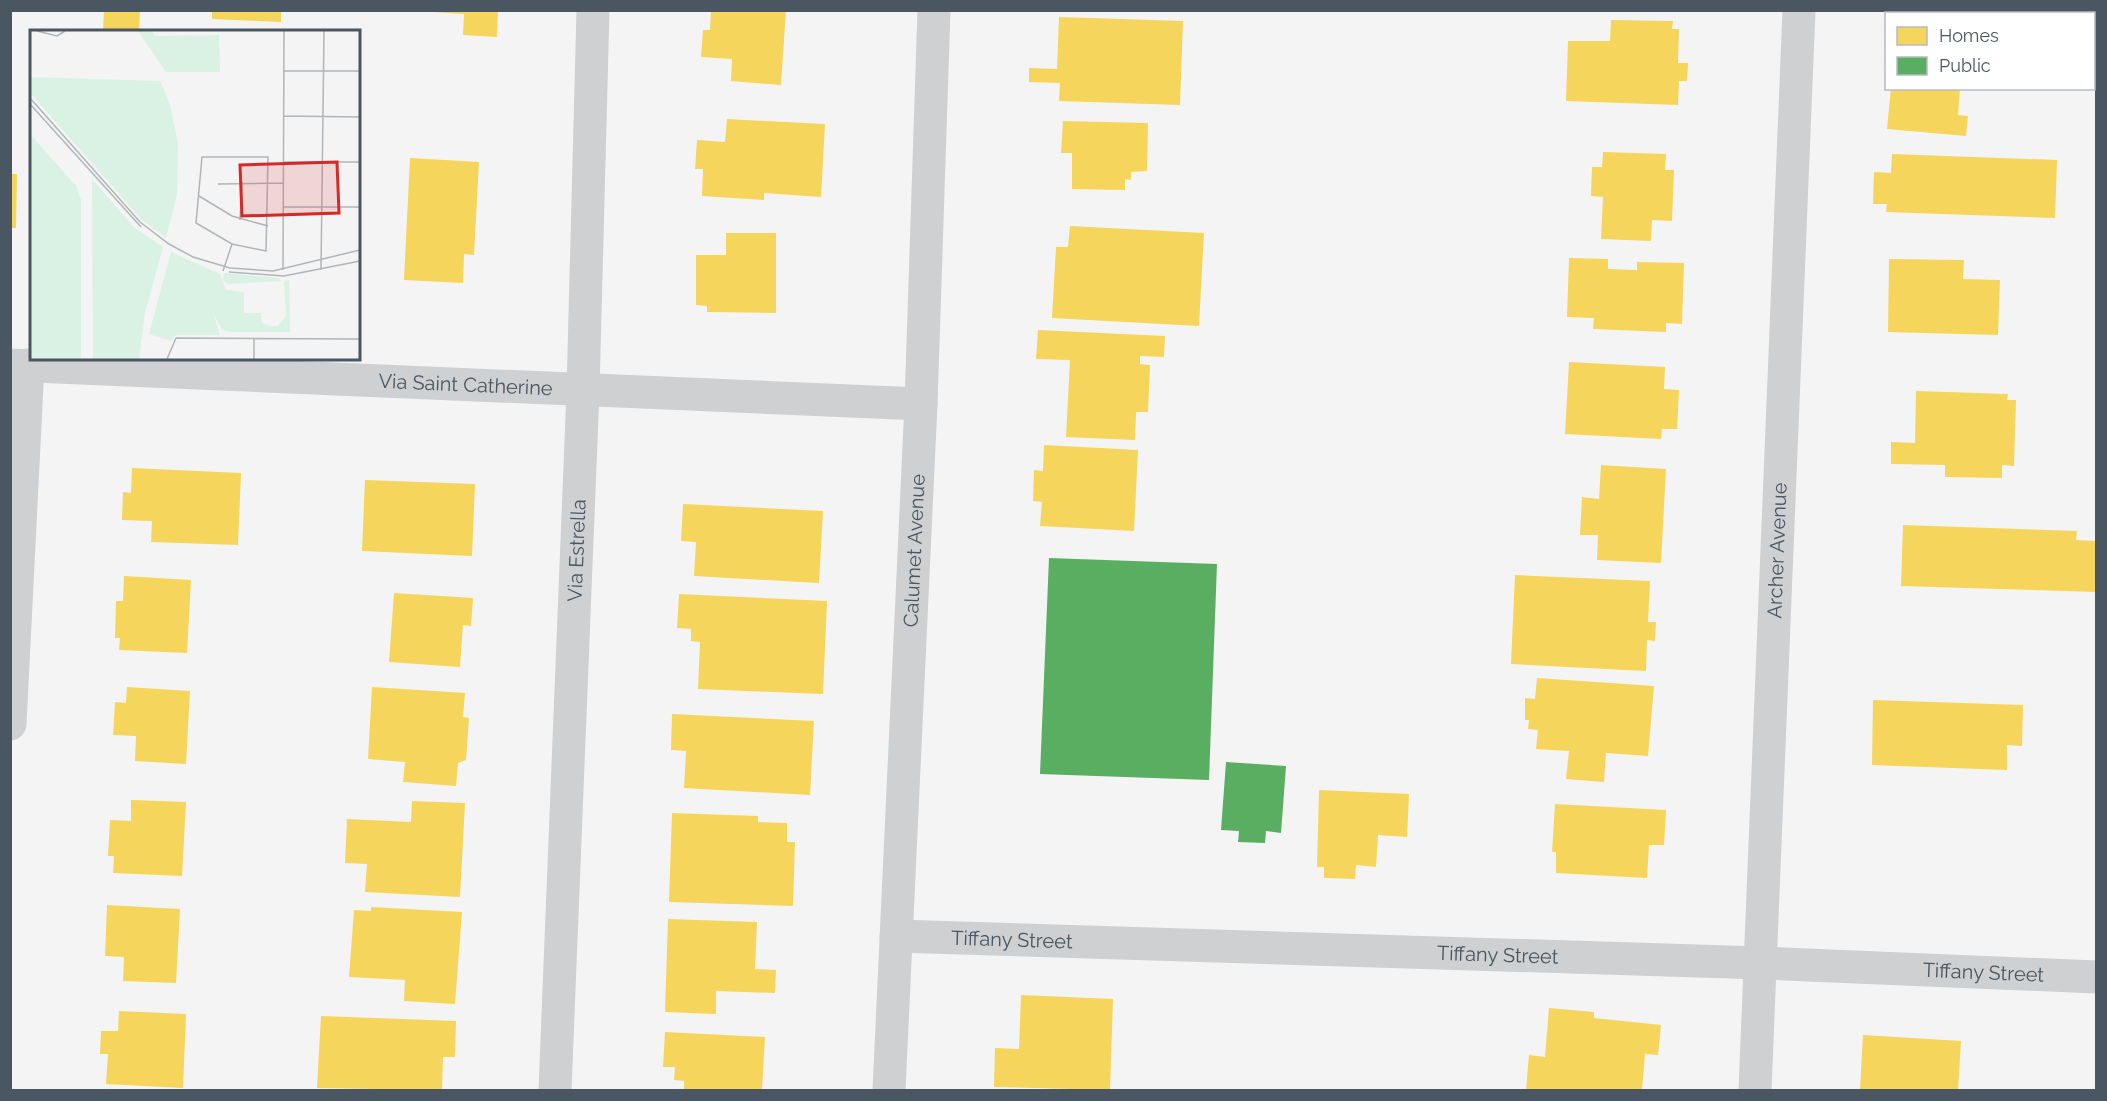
<svg xmlns="http://www.w3.org/2000/svg" width="2107" height="1101" font-family="Raleway,sans-serif">
<style>
.homes{fill:#f6d55c}
.public{fill:#5aae61}
.lines{fill:none;stroke-linecap:round;stroke-linejoin:round}
.minor{stroke:#ced0d2;stroke-width:33}
.labels{text-anchor:middle;dominant-baseline:central;stroke-width:6;stroke-linejoin:round;paint-order:stroke}
.street-label{font-size:20px;fill:#4a5661;stroke:#fff}
.inset-road{fill:none;stroke:#b0b5b9;stroke-width:1.5}
.view{fill:#d62828;fill-opacity:0.15;stroke:#d62828;stroke-width:3}
.inset-edge{fill:none;stroke:#4a5661;stroke-width:3}
</style>
<rect width="100%" height="100%" fill="#f4f4f4"/>
<g class="homes">
<path d="M 104,10 L 140,10 L 139,32 L 103,31 Z"/>
<path d="M 212,10 L 281,10 L 281,22 L 212,19 Z"/>
<path d="M 432,10 L 498,10 L 497,37 L 463,35 L 464,14 L 432,12 Z"/>
<path d="M 711,10 L 786,10 L 781,85 L 731,81 L 732,59 L 701,57 L 703,30 L 710,30 Z"/>
<path d="M 1059,17 L 1183,21 L 1180,105 L 1059,101 L 1060,83 L 1029,82 L 1029,68 L 1057,69 Z"/>
<path d="M 1611,20 L 1673,21 L 1672,29 L 1679,29 L 1678,63 L 1688,63 L 1687,81 L 1679,81 L 1678,105 L 1566,101 L 1568,41 L 1610,41 Z"/>
<path d="M 1891,88 L 1960,88 L 1958,115 L 1968,116 L 1966,136 L 1887,129 Z"/>
<path d="M 727,119 L 825,124 L 821,197 L 764,193 L 764,200 L 702,196 L 703,169 L 695,169 L 697,140 L 725,142 Z"/>
<path d="M 1063,121 L 1148,123 L 1147,171 L 1131,172 L 1131,180 L 1125,179 L 1125,190 L 1072,189 L 1072,153 L 1061,153 Z"/>
<path d="M 1603,152 L 1666,154 L 1665,170 L 1674,170 L 1672,221 L 1652,220 L 1651,241 L 1601,239 L 1603,197 L 1591,196 L 1592,167 L 1602,167 Z"/>
<path d="M 1892,154 L 2057,160 L 2055,218 L 1886,212 L 1887,204 L 1873,204 L 1874,172 L 1891,173 Z"/>
<path d="M 410,158 L 479,162 L 474,255 L 464,254 L 463,283 L 404,280 Z"/>
<path d="M 10,174 L 17,174 L 16,228 L 10,228 Z"/>
<path d="M 1070,226 L 1204,233 L 1199,326 L 1052,318 L 1056,247 L 1068,247 Z"/>
<path d="M 726,233 L 776,233 L 776,313 L 707,312 L 707,306 L 696,305 L 696,255 L 726,255 Z"/>
<path d="M 1569,258 L 1608,259 L 1608,269 L 1637,270 L 1637,262 L 1684,263 L 1682,324 L 1666,323 L 1666,332 L 1593,329 L 1594,318 L 1567,317 Z"/>
<path d="M 1889,259 L 1964,260 L 1963,279 L 2000,280 L 1998,335 L 1888,332 Z"/>
<path d="M 1038,330 L 1165,336 L 1164,357 L 1140,356 L 1140,364 L 1150,365 L 1148,412 L 1136,412 L 1135,440 L 1066,437 L 1070,360 L 1036,359 Z"/>
<path d="M 1569,362 L 1665,367 L 1664,389 L 1679,390 L 1677,429 L 1662,429 L 1661,439 L 1565,434 Z"/>
<path d="M 1916,391 L 2008,394 L 2007,400 L 2016,400 L 2014,466 L 2002,465 L 2002,478 L 1945,477 L 1945,465 L 1891,464 L 1891,442 L 1915,443 Z"/>
<path d="M 1044,445 L 1138,450 L 1134,531 L 1040,526 L 1042,502 L 1033,501 L 1034,470 L 1043,471 Z"/>
<path d="M 1601,465 L 1666,469 L 1661,563 L 1597,560 L 1598,535 L 1580,535 L 1582,497 L 1599,499 Z"/>
<path d="M 132,468 L 241,473 L 238,545 L 151,542 L 152,521 L 122,520 L 123,492 L 131,493 Z"/>
<path d="M 365,480 L 475,484 L 472,556 L 362,551 Z"/>
<path d="M 683,504 L 823,511 L 819,583 L 694,576 L 696,542 L 681,541 Z"/>
<path d="M 1903,525 L 2077,531 L 2076,540 L 2096,541 L 2096,592 L 1901,586 Z"/>
<path d="M 1515,575 L 1650,581 L 1648,622 L 1656,622 L 1655,641 L 1647,640 L 1646,671 L 1511,664 Z"/>
<path d="M 124,576 L 191,580 L 187,653 L 119,650 L 120,638 L 115,638 L 116,601 L 123,601 Z"/>
<path d="M 394,593 L 473,598 L 471,626 L 463,625 L 460,667 L 389,662 Z"/>
<path d="M 679,594 L 827,601 L 823,694 L 698,689 L 700,642 L 691,641 L 691,629 L 677,628 Z"/>
<path d="M 1537,678 L 1654,686 L 1648,756 L 1606,753 L 1604,782 L 1566,779 L 1569,751 L 1536,749 L 1538,730 L 1528,729 L 1529,720 L 1525,720 L 1525,698 L 1535,699 Z"/>
<path d="M 127,687 L 190,691 L 186,764 L 135,761 L 136,736 L 113,735 L 115,702 L 126,703 Z"/>
<path d="M 372,687 L 465,693 L 463,717 L 469,718 L 466,760 L 458,763 L 456,786 L 403,782 L 405,762 L 368,759 Z"/>
<path d="M 1873,700 L 2023,705 L 2022,746 L 2007,745 L 2007,770 L 1872,765 Z"/>
<path d="M 672,714 L 814,721 L 810,795 L 684,788 L 686,751 L 671,750 Z"/>
<path d="M 1319,790 L 1409,794 L 1407,837 L 1378,835 L 1376,867 L 1356,865 L 1355,879 L 1324,878 L 1324,867 L 1317,867 Z"/>
<path d="M 131,800 L 186,802 L 182,876 L 113,873 L 114,856 L 108,856 L 110,820 L 131,821 Z"/>
<path d="M 412,801 L 465,803 L 460,897 L 365,892 L 367,864 L 345,863 L 347,819 L 411,822 Z"/>
<path d="M 1555,804 L 1666,810 L 1664,845 L 1649,845 L 1647,878 L 1556,873 L 1556,852 L 1552,852 Z"/>
<path d="M 672,813 L 758,816 L 758,822 L 787,823 L 787,842 L 795,842 L 793,906 L 669,902 Z"/>
<path d="M 107,905 L 180,909 L 176,983 L 123,981 L 124,957 L 105,956 Z"/>
<path d="M 371,907 L 462,912 L 455,1004 L 404,1001 L 405,980 L 349,977 L 354,910 L 371,911 Z"/>
<path d="M 668,919 L 757,922 L 755,969 L 776,970 L 775,993 L 716,991 L 716,1014 L 665,1012 Z"/>
<path d="M 1021,995 L 1113,999 L 1110,1090 L 994,1087 L 995,1048 L 1019,1049 Z"/>
<path d="M 1549,1008 L 1594,1012 L 1594,1018 L 1661,1025 L 1658,1055 L 1645,1054 L 1642,1090 L 1526,1090 L 1529,1055 L 1545,1057 Z"/>
<path d="M 119,1011 L 186,1014 L 183,1088 L 106,1084 L 108,1054 L 100,1054 L 101,1031 L 118,1031 Z"/>
<path d="M 321,1016 L 456,1021 L 455,1057 L 443,1057 L 442,1090 L 317,1088 Z"/>
<path d="M 665,1032 L 765,1037 L 762,1090 L 684,1090 L 684,1081 L 674,1080 L 675,1067 L 663,1067 Z"/>
<path d="M 1863,1035 L 1961,1041 L 1958,1090 L 1860,1090 Z"/>
</g>
<g class="public">
<path d="M 1049,558 L 1217,564 L 1209,780 L 1040,774 Z"/>
<path d="M 1226,762 L 1286,766 L 1281,833 L 1266,831 L 1265,843 L 1238,842 L 1239,831 L 1221,830 Z"/>
</g>
<g class="lines">
<g class="minor">
<path id="s1" d="M 10,365 L 921,404"/>
<path d="M 10,724 L 28,365"/>
<path id="s2" d="M 896,936 L 1761,963 L 2096,977"/>
<path id="s3" d="M 555,1090 L 583,391 L 593,10"/>
<path id="s4" d="M 889,1090 L 921,404 L 934,10"/>
<path id="s5" d="M 1755,1090 L 1799,10"/>
</g>
</g>
<g class="labels">
<g class="street-label">
<text stroke="none"><textPath href="#s1" startOffset="456">Via Saint Catherine</textPath></text>
<text stroke="none"><textPath href="#s3" startOffset="540">Via Estrella</textPath></text>
<text stroke="none"><textPath href="#s4" startOffset="540">Calumet Avenue</textPath></text>
<text stroke="none"><textPath href="#s5" startOffset="540">Archer Avenue</textPath></text>
<text stroke="none"><textPath href="#s2" startOffset="116">Tiffany Street</textPath></text>
<text stroke="none"><textPath href="#s2" startOffset="602">Tiffany Street</textPath></text>
<text stroke="none"><textPath href="#s2" startOffset="1088">Tiffany Street</textPath></text>
</g>
</g>
<g transform="translate(30 30)">
<rect width="330" height="330" fill="#f4f4f4"/>
<path d="M 108,1 L 122,1 L 125,6 L 189,5 L 190,42 L 136,42 ZM 0,47 L 130,51 L 140,75 L 148,113 L 147,164 L 136,208 L 112,190 L 0,63 ZM 0,104 L 46,156 L 51,170 L 51,329 L 0,329 ZM 62,149 L 104,197 L 133,217 L 115,283 L 109,329 L 63,329 ZM 141,222 L 190,244 L 196,260 L 214,262 L 214,283 L 231,283 L 232,293 L 240,296 L 248,296 L 256,285 L 254,251 L 259,250 L 260,302 L 199,302 L 192,300 L 183,283 L 190,305 L 146,305 L 141,311 L 119,304 ZM 194,243 L 249,248 L 251,251 L 198,254 L 193,251 Z" fill="#d9f2e3"/>
<path class="inset-road" d="M 7,1 L 27,6 L 35,1M 254,41 L 330,41M 0,68 L 110,192 L 139,214 L 163,227 L 200,238 L 243,241 L 330,220M 0,74 L 111,197M 254,86 L 330,87M 172,127 L 238,127 L 236,221 L 202,214 L 166,193 ZM 253,132 L 330,132M 188,154 L 253,153M 169,166 L 202,186 L 238,196M 253,177 L 330,177M 210,190 L 212,152M 253,240 L 254,1M 291,240 L 294,1M 193,241 L 202,214M 199,242 L 254,246 L 330,231M 137,329 L 146,308 L 330,309M 224,329 L 224,309"/>
<path class="view" d="M 307,132 L 309,183 L 212,186 L 210,135 Z"/>
<rect width="330" height="330" class="inset-edge"/>
</g>
<rect width="2107" height="1101" fill="none" stroke="#4a5661" stroke-width="24"/>
<rect x="1885" y="12" width="210" height="78" fill="#ffffff" stroke="#b7bbc0" stroke-width="1.5"/>
<rect x="1897" y="27" width="30" height="18" fill="#f6d55c" stroke="#b7bbc0" stroke-width="1.5"/>
<text x="1939" y="42" font-size="18" fill="#4a5661">Homes</text>
<rect x="1897" y="57" width="30" height="18" fill="#5aae61" stroke="#b7bbc0" stroke-width="1.5"/>
<text x="1939" y="72" font-size="18" fill="#4a5661">Public</text>
</svg>
